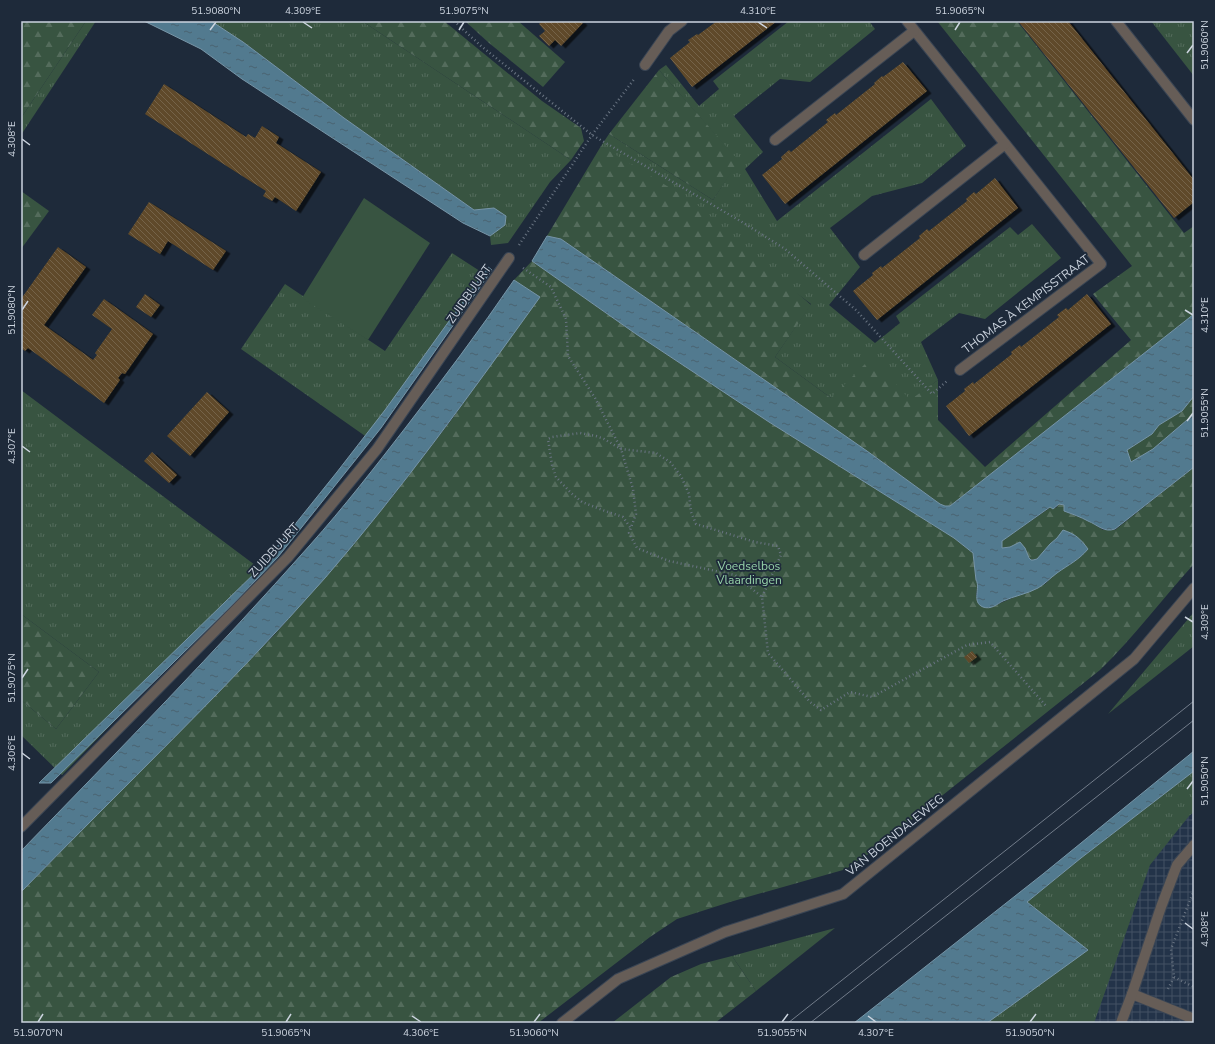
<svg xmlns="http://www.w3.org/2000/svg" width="1215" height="1044" font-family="'Nunito Sans',sans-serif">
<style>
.industrial{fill:url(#industrial-grid)}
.grass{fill:url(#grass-tufts)}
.forest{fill:url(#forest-firs)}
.pitch{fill:#385441}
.water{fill:url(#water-ripples);stroke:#7795a7}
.building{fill:url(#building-back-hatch);filter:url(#shadow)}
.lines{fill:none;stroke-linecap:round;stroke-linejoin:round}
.street-casing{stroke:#3a4554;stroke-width:12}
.path{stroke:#697482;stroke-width:2.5;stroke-dasharray:1 3;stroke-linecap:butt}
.street{stroke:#665d57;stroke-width:10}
.tram{stroke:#727c8a;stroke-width:1}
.ticks{fill:none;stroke:#ccd4df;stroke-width:1.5}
.labels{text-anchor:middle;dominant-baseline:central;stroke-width:3.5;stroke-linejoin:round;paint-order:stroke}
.street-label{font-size:12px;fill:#ccd4df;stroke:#1e2a3a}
.park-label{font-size:12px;fill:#96d1a8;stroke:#1e2a3a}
.neatline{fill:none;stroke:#ccd4df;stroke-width:1.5}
.ticks-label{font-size:10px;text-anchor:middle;fill:#ccd4df}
</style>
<defs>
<pattern id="industrial-grid" width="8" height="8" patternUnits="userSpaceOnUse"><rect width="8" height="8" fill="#233349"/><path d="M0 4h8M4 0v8" fill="none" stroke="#425063"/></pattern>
<pattern id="grass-tufts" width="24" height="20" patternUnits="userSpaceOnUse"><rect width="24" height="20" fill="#385441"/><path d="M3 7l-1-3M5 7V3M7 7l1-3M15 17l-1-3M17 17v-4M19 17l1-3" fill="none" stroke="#546c5c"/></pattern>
<pattern id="forest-firs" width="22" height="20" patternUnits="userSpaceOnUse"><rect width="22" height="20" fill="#385441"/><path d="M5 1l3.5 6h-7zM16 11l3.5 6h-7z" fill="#546c5c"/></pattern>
<pattern id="water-ripples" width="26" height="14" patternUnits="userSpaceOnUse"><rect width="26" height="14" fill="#527a8f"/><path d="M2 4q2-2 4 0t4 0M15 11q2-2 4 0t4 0" fill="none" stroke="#4a6371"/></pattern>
<pattern id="building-back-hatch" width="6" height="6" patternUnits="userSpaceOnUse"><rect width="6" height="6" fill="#5f4a2a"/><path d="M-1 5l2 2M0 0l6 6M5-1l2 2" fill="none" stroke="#756348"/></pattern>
<filter id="shadow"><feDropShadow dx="4.5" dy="2.5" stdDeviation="0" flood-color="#0009"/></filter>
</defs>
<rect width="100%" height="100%" fill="#1e2a3a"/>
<path class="industrial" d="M 1194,769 L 1194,1023 L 1072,1023 L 1154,800 Z"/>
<g class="grass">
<path d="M 86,21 L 96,21 L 21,135 L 21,118 Z"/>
<path d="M 211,21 L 362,21 L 571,160 L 550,182 L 508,243 L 491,245 L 490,236 L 505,225 L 494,208 L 474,210 L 344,118 L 243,42 Z"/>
<path d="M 789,21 L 869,21 L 875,29 L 810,82 L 780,79 L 734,116 L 763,152 L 745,169 L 777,221 L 931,99 L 966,146 L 922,183 L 872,196 L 830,228 L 860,267 L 829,305 L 875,343 L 900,323 L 896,316 L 1010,227 L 1018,235 L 1032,224 L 1061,258 L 985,319 L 959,313 L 921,342 L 938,380 L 910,401 L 831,398 L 775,357 L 811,304 L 601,146 L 609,134 L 713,200 L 738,161 L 659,70 L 666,65 L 699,106 L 719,89 L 713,81 Z"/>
<path d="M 1151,21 L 1194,21 L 1194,76 Z"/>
<path d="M 452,253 L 486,275 L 368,438 L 241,349 L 285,284 L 385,351 Z"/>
<path d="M 21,390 L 259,568 L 172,662 L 62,775 L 21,735 L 21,700 L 56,729 L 99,672 L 21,614 Z"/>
<path d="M 1194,612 L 1194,646 L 1108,714 Z"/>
<path d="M 1194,771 L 1194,812 L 1189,816 L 1150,865 L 1094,1023 L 987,1023 L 1087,950 L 1027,902 L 1081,858 Z"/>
<path d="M 835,928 L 756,991 L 732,956 Z"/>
</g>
<g class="forest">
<path d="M 21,21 L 86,21 L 21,118 Z"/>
<path d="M 362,21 L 444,21 L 542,101 L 581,128 L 584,141 L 571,160 Z"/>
<path d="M 465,21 L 518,21 L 565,62 L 543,87 L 489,43 Z"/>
<path d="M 937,21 L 1017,21 L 1184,233 L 1194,226 L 1194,314 L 950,506 L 945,506 L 940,504 L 867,451 L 561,239 L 547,236 L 601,146 L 695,203 L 811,305 L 775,357 L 831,398 L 872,357 L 910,400 L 938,380 L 938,420 L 985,467 L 1131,340 L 1093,294 L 1132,266 Z"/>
<path d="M 659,70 L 739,161 L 713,200 L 609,134 Z"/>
<path d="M 21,191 L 49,211 L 21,249 Z"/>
<path d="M 532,261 L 636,334 L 769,422 L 954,538 L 973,553 L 976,580 L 978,583 L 976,596 L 989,608 L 1045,584 L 1055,574 L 1083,555 L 1057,538 L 1050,544 L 1037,559 L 1031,560 L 1029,558 L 1025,548 L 1010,547 L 1001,548 L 1002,541 L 1051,507 L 1056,508 L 1059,504 L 1064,505 L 1064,511 L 1089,521 L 1103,530 L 1115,530 L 1194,467 L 1194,564 C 1162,599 1134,637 1100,670 L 870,853 L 853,865 L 843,870 L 730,902 L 677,919 L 650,937 L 538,1023 L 21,1023 L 21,892 L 275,634 L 326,576 L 389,501 L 452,419 L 539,297 L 514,280 Z"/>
<path d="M 1194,396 L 1194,414 L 1153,449 L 1131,462 L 1127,450 L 1151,434 L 1159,425 L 1182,411 Z"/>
<path d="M 21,614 L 99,672 L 56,729 L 21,700 Z"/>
<path d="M 732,956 L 756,991 L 715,1023 L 612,1023 L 671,977 L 701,964 Z"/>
</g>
<path class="pitch" d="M 364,198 L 430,243 L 368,340 L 302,298 Z"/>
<g class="water">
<path d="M 144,21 L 211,21 L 243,42 L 344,118 L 474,210 L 494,208 L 506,216 L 505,225 L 490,236 L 463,223 L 242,79 L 201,49 Z"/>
<path d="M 547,236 L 561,239 L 867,451 L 940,504 L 945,506 L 950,506 L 1194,314 L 1194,396 L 1182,411 L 1159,425 L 1152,434 L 1127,450 L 1131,462 L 1153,449 L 1194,414 L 1194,467 L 1115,529 C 1104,533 1098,525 1088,521 C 1081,517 1072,514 1064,511 L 1064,505 L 1059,504 L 1053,509 L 1050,507 L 1002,541 L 1002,548 L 1010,547 L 1020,542 L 1025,548 L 1029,558 L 1031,560 L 1033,560 L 1037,559 L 1050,544 L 1057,538 L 1063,530 C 1075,534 1080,538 1088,549 C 1079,560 1068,565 1057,573 C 1050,578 1045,584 1038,588 C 1027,594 1014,596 1003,601 C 997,604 991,610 983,607 C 971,602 981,588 976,580 L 973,553 L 954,538 L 769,422 L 636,334 L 532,261 Z"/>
<path d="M 488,267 L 492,270 L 381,428 L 278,557 L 238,599 L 51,783 L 39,783 L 260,568 L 337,472 L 385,410 Z"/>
<path d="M 514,280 L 540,297 C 471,393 402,489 325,578 C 229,687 122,788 21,892 L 21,851 C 119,750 217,650 310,545 C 344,507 375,467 406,427 C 443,379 480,330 514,280 Z"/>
<path d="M 1194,751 L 1194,771 L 1081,858 L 1027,902 L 1088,950 L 987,1023 L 854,1023 L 1043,874 Z"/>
</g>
<g class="building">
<path d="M 542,21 L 581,21 L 583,23 L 561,46 L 555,40 L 549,46 L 539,36 L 545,31 L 539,24 Z"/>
<path d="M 717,21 L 777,21 L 692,87 L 670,58 L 690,42 L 688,40 L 697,34 L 698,35 Z"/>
<path d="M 1018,21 L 1068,21 L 1194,180 L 1194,202 L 1174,218 Z"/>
<path d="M 903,62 L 927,91 L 785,204 L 762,175 L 782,159 L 781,157 L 789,150 L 791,152 L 828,122 L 826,120 L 835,113 L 836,115 L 875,84 L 874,83 L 882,76 L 883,77 Z"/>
<path d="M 164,84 L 246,137 L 248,134 L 255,138 L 262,126 L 279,137 L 276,143 L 321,172 L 296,211 L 275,197 L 272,201 L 263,196 L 266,191 L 145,114 Z"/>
<path d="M 995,178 L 1018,208 L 877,320 L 853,291 L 873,275 L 872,273 L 881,266 L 882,268 L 920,238 L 919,236 L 927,229 L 929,231 L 967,201 L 966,199 L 974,192 L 976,194 Z"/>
<path d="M 149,202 L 226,251 L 213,270 L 168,241 L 160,254 L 128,234 Z"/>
<path d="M 58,247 L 86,267 L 44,325 L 93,360 L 97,355 L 95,353 L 112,329 L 92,315 L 104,299 L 153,334 L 125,374 L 122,373 L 118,378 L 120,380 L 104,403 L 28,348 L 25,351 L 21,348 L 21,299 Z"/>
<path d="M 145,294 L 160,305 L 151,317 L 136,307 Z"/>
<path d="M 1087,294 L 1111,324 L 969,436 L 946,406 L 965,391 L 964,389 L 973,382 L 974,384 L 1012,354 L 1011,352 L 1020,345 L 1021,347 L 1059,317 L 1057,315 L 1066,308 L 1068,310 Z"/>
<path d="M 207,392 L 229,412 L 190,456 L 167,436 Z"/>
<path d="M 152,452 L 177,475 L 169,483 L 144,461 Z"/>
<path d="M 972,651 L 977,657 L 969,663 L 964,657 Z"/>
</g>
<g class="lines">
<defs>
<g id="street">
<path d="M 907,21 L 1101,264 L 960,370"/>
<path d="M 1116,21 L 1194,120"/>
<path d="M 645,65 L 669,31 L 682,21"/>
<path d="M 775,140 L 914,31"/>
<path d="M 864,255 L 1005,144"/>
<path d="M 21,827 L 288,557 L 377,449 L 509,258"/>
<path d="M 1132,994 L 1194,1019"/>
<path d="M 562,1023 L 618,979 L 725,932 L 843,894 L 1134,659 L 1194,588"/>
<path d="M 1121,1023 L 1132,994 L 1161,907 L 1177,865 L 1194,845"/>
</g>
</defs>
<use href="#street" class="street-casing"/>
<g class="path">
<path d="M 454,21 L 481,46 L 592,135 L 742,222 L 785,249 L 857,311 L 932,394 L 947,381"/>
<path d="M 519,245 L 592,135 L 635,78"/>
<path d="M 523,268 L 551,287 L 566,319 L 568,356 L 595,398 L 621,449 L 633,489 L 636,514 L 629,533 L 637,548 L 669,561 L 735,575 L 762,597 L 768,653 L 810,702 L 821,710 L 850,692 L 872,697 L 967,645 L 990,642 L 1047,707"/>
<path d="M 630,527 L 623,517 L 605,511 L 582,502 L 571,493 L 556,477 L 552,465 L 548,439 L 552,437 L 580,433 L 596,436 L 604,439 L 621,449 L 656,453 L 670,462 L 681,476 L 689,494 L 691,512 L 696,524 L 755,542 L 778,546 L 781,555 L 762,597"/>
<path d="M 1174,977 L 1194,987"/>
<path d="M 1168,989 L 1174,977 L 1171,949 L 1194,890"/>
</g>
<use href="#street" class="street"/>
<g class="tram">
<path d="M 788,1023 L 1194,701"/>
<path d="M 810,1023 L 1194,720"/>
</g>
</g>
<path class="ticks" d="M 303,22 L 312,28M 758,22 L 767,28M 210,30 L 216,22M 459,30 L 464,22M 955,30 L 960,22M 1187,53 L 1193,45M 22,139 L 30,145M 22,310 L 28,301M 1185,310 L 1193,315M 1187,421 L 1193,413M 22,446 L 30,452M 1185,617 L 1193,622M 22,678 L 28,669M 22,753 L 30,759M 1187,789 L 1193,781M 1185,923 L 1193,929M 412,1016 L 421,1022M 868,1016 L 876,1022M 38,1022 L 43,1014M 286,1022 L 291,1014M 534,1022 L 540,1014M 782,1022 L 788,1014M 1030,1022 L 1036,1014"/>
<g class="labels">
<g class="street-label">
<text transform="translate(469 294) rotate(-55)">ZUIDBUURT</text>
<text transform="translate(1026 304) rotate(-37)">THOMAS À KEMPISSTRAAT</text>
<text transform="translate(274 550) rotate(-48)">ZUIDBUURT</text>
<text transform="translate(895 835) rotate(-39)">VAN BOENDALEWEG</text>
</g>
<g class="park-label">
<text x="749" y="566">Voedselbos<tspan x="749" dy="14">Vlaardingen</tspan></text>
</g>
</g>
<rect width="1215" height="1044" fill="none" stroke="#1e2a3a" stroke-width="44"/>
<rect x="22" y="22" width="1171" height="1000" class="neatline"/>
<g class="ticks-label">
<text x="216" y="14">51.9080°N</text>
<text x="303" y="14">4.309°E</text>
<text x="464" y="14">51.9075°N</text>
<text x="758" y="14">4.310°E</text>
<text x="960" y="14">51.9065°N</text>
<text transform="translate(1204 45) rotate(-90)" y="4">51.9060°N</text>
<text transform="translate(11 139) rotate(-90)" y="4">4.308°E</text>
<text transform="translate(11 310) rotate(-90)" y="4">51.9080°N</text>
<text transform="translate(1204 315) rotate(-90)" y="4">4.310°E</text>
<text transform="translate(1204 413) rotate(-90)" y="4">51.9055°N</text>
<text transform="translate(11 446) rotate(-90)" y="4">4.307°E</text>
<text transform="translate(1204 622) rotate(-90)" y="4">4.309°E</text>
<text transform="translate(11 678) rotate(-90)" y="4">51.9075°N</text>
<text transform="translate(11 753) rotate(-90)" y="4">4.306°E</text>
<text transform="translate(1204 781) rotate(-90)" y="4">51.9050°N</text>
<text transform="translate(1204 929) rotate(-90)" y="4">4.308°E</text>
<text x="38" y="1036">51.9070°N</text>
<text x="286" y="1036">51.9065°N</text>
<text x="421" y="1036">4.306°E</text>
<text x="534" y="1036">51.9060°N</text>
<text x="782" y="1036">51.9055°N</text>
<text x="876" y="1036">4.307°E</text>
<text x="1030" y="1036">51.9050°N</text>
</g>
</svg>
